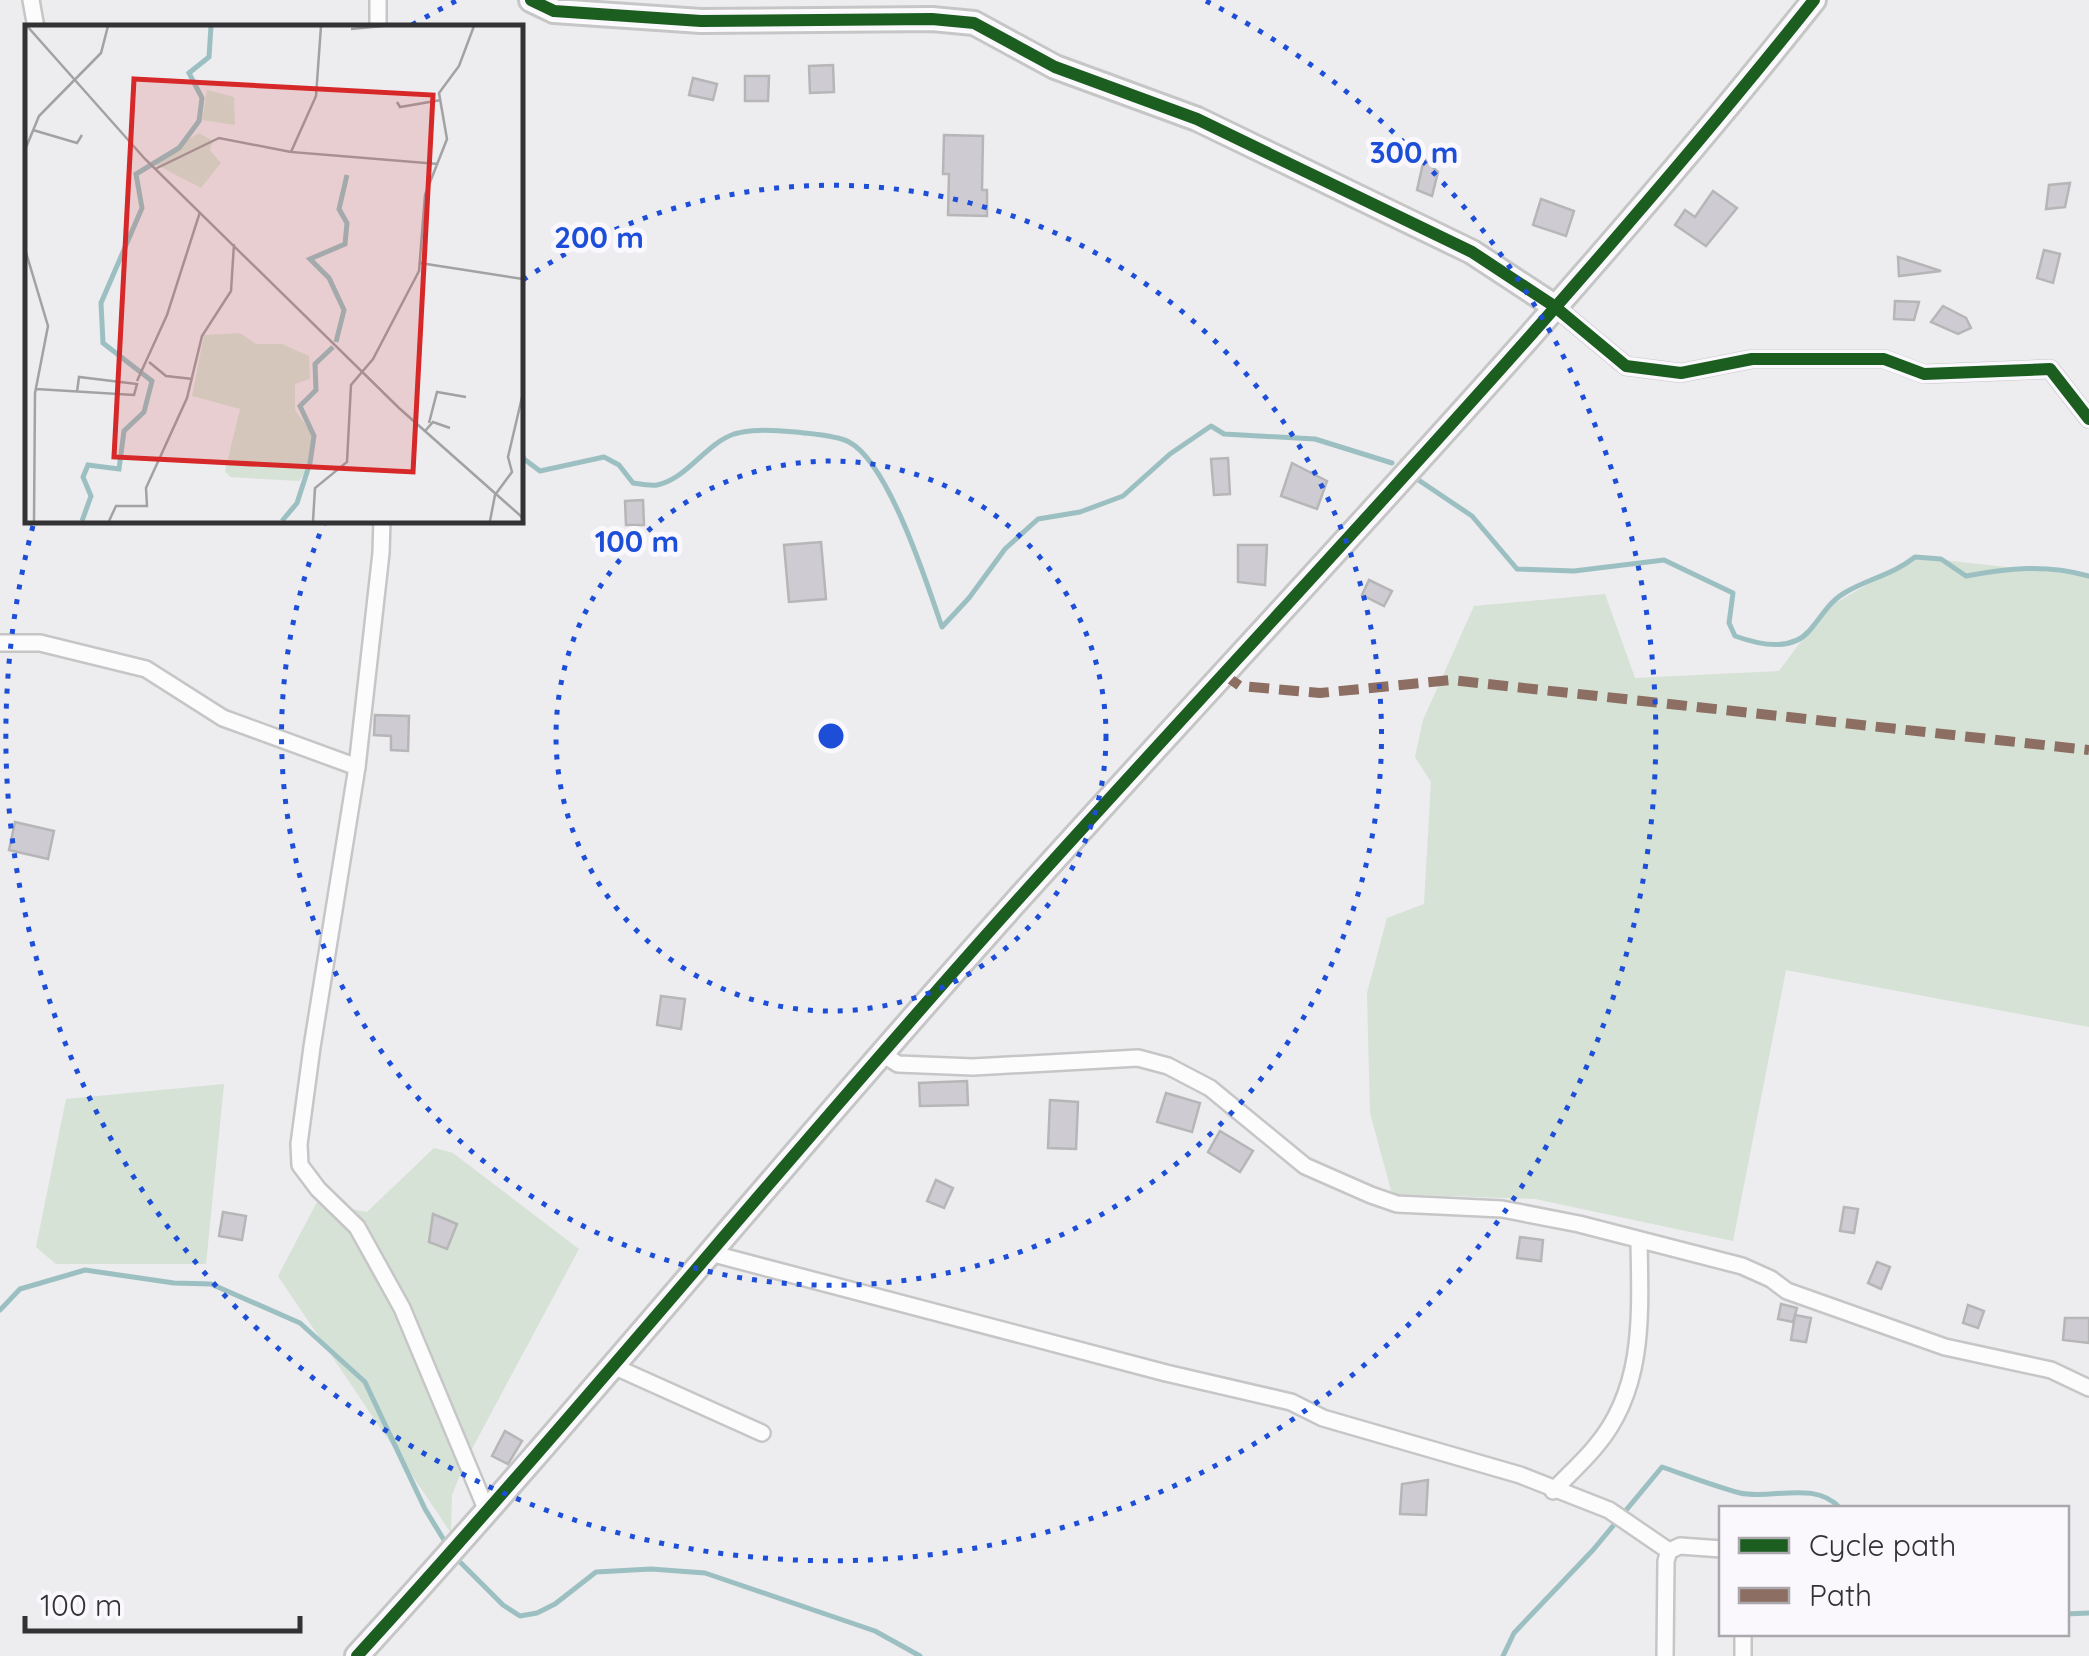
<svg xmlns="http://www.w3.org/2000/svg" width="2089" height="1656" font-family="Quicksand,sans-serif">
<style>
.green{fill:#d5e2d5}
.lines{fill:none;stroke-linecap:round;stroke-linejoin:round}
.stream{stroke:#9cc0c2;stroke-width:5}
.building{fill:#cfcbd3;stroke:#b6b6b7;stroke-width:2.5}
.street-casing{stroke:#c6c6c7;stroke-width:20}
.secondary-casing{stroke:#c6c6c7;stroke-width:28}
.street{stroke:#fcfcfd;stroke-width:15}
.secondary{stroke:#fcfcfd;stroke-width:22}
.quiet{stroke:#8d6e63;stroke-width:10;stroke-dasharray:20 10;stroke-linecap:butt}
.cycleway-casing{stroke:#faf8fd;stroke-width:19}
.cycleway{stroke:#1b5e20;stroke-width:12}
.ring{fill:none;stroke:#1d4ed8;stroke-width:5;stroke-dasharray:5 10}
.inset-river{fill:none;stroke:#9cc0c2;stroke-width:5}
.inset-road{fill:none;stroke:#a2a1a4;stroke-width:2.5}
.view{fill:#d62828;fill-opacity:0.15;stroke:#d62828;stroke-width:5}
.inset-edge{fill:none;stroke:#323133;stroke-width:5}
.centre{fill:#1d4ed8;stroke:#faf8fd;stroke-width:5}
.ring-label{font-size:30px;text-anchor:middle;font-weight:bold;fill:#1d4ed8;stroke:#faf8fd;stroke-width:10;stroke-linejoin:round;paint-order:stroke}
</style>
<rect width="100%" height="100%" fill="#edecef"/>
<g class="green">
<path d="M 1915,557 L 2089,576 L 2089,1027 L 1786,970 L 1733,1241 L 1535,1199 L 1392,1194 L 1370,1113 L 1367,993 L 1387,918 L 1424,904 L 1431,782 L 1415,757 L 1423,720 L 1474,606 L 1605,594 L 1635,678 L 1779,671 L 1825,609 Z"/>
<path d="M 224,1084 L 206,1264 L 56,1264 L 36,1247 L 66,1099 Z"/>
<path d="M 434,1148 L 453,1153 L 579,1249 L 466,1460 L 452,1495 L 451,1533 L 278,1276 L 317,1202 L 367,1212 Z"/>
</g>
<g class="lines">
<g class="stream">
<path d="M 520,452 L 524,459 L 540,471 L 604,457 L 619,465 L 633,483 C 640,484 650,486 657,485 C 687,479 705,444 734,434 C 754,428 776,431 796,432 C 810,434 836,435 849,442 C 889,463 927,584 942,627 L 969,598 L 1005,549 L 1038,519 L 1080,512 L 1123,496 L 1170,454 L 1211,426 L 1224,434 L 1315,439 L 1392,463"/>
<path d="M 1417,479 L 1472,516 L 1517,569 L 1574,571 L 1664,560 L 1733,593 L 1729,623 L 1735,636 C 1757,644 1791,652 1809,631 C 1821,618 1829,601 1846,592 C 1870,578 1892,575 1915,557 L 1941,559 L 1966,576 C 2008,568 2046,564 2089,576"/>
<path d="M 0,1310 L 20,1289 L 85,1270 L 174,1283 L 211,1284 L 300,1323 L 365,1382 L 425,1509 L 447,1545"/>
<path d="M 456,1558 L 503,1605 L 520,1616 L 537,1613 L 555,1604 L 596,1572 L 651,1569 L 705,1573 L 875,1631 L 920,1656"/>
<path d="M 2066,1614 L 2089,1613"/>
<path d="M 1503,1656 L 1514,1633 L 1593,1550 L 1662,1467 C 1688,1476 1714,1486 1740,1493 C 1771,1500 1815,1480 1840,1508"/>
</g>
</g>
<g class="building">
<path d="M 833,65 L 834,92 L 810,93 L 809,66 Z"/>
<path d="M 745,76 L 769,76 L 768,101 L 745,101 Z"/>
<path d="M 693,78 L 717,84 L 713,100 L 689,95 Z"/>
<path d="M 944,135 L 983,136 L 982,190 L 987,190 L 987,216 L 948,215 L 949,174 L 943,174 Z"/>
<path d="M 1424,159 L 1438,172 L 1432,196 L 1417,190 Z"/>
<path d="M 2070,183 L 2065,207 L 2046,209 L 2049,185 Z"/>
<path d="M 1713,191 L 1737,208 L 1706,246 L 1675,225 L 1685,210 L 1695,217 Z"/>
<path d="M 1541,199 L 1574,211 L 1566,236 L 1533,225 Z"/>
<path d="M 2044,250 L 2060,254 L 2053,283 L 2037,278 Z"/>
<path d="M 1898,257 L 1941,271 L 1899,276 Z"/>
<path d="M 1895,301 L 1919,302 L 1914,320 L 1894,319 Z"/>
<path d="M 1943,306 L 1966,318 L 1971,328 L 1958,334 L 1931,322 Z"/>
<path d="M 1228,458 L 1230,494 L 1214,495 L 1211,459 Z"/>
<path d="M 1292,463 L 1327,481 L 1317,509 L 1281,496 Z"/>
<path d="M 643,500 L 644,525 L 626,525 L 625,501 Z"/>
<path d="M 821,542 L 826,599 L 789,602 L 784,545 Z"/>
<path d="M 1238,545 L 1267,545 L 1265,585 L 1238,582 Z"/>
<path d="M 1369,580 L 1392,591 L 1384,606 L 1362,595 Z"/>
<path d="M 375,715 L 409,716 L 408,751 L 391,750 L 391,736 L 374,735 Z"/>
<path d="M 15,822 L 54,831 L 48,859 L 9,850 Z"/>
<path d="M 661,996 L 685,999 L 681,1029 L 657,1025 Z"/>
<path d="M 967,1081 L 968,1105 L 920,1106 L 919,1083 Z"/>
<path d="M 1166,1093 L 1200,1103 L 1192,1132 L 1157,1122 Z"/>
<path d="M 1050,1100 L 1078,1102 L 1076,1149 L 1048,1148 Z"/>
<path d="M 1220,1131 L 1253,1151 L 1240,1172 L 1208,1152 Z"/>
<path d="M 936,1180 L 953,1188 L 944,1208 L 927,1201 Z"/>
<path d="M 1844,1207 L 1858,1209 L 1854,1233 L 1840,1231 Z"/>
<path d="M 223,1212 L 246,1216 L 242,1240 L 219,1236 Z"/>
<path d="M 433,1214 L 457,1224 L 447,1249 L 429,1242 Z"/>
<path d="M 1520,1237 L 1543,1240 L 1541,1261 L 1517,1258 Z"/>
<path d="M 1877,1262 L 1890,1267 L 1881,1289 L 1868,1283 Z"/>
<path d="M 1781,1304 L 1797,1308 L 1793,1322 L 1778,1319 Z"/>
<path d="M 1968,1305 L 1984,1311 L 1978,1328 L 1963,1323 Z"/>
<path d="M 1795,1315 L 1811,1318 L 1806,1342 L 1791,1340 Z"/>
<path d="M 2065,1318 L 2089,1318 L 2089,1343 L 2063,1340 Z"/>
<path d="M 505,1431 L 522,1441 L 508,1464 L 492,1456 Z"/>
<path d="M 1428,1480 L 1426,1515 L 1400,1514 L 1402,1484 Z"/>
</g>
<g class="lines">
<defs>
<g id="street">
<path d="M 31,0 L 36,28"/>
<path d="M 378,28 L 378,0"/>
<path d="M 1554,306 L 1626,366 L 1681,373 L 1752,359 L 1884,359 L 1924,374 L 2050,369 L 2089,419"/>
<path d="M 0,643 L 40,643 L 146,669 L 223,718 L 357,767 L 381,553 L 382,520"/>
<path d="M 357,767 L 312,1047 L 299,1144 L 300,1165 L 318,1189 L 357,1227 L 402,1308 L 487,1511"/>
<path d="M 881,1053 L 898,1064 L 973,1067 L 1138,1058 L 1168,1066 L 1210,1088 L 1305,1166 L 1371,1195 L 1397,1204 L 1502,1209 L 1579,1224 L 1742,1266 L 1771,1279 L 1787,1291 L 1945,1347 L 2051,1370 L 2089,1388"/>
<path d="M 710,1253 L 1166,1373 L 1291,1402 L 1323,1418 L 1520,1475 L 1609,1510 L 1669,1551"/>
<path d="M 613,1366 L 762,1433"/>
<path d="M 1553,1491 C 1567,1476 1583,1462 1596,1446 C 1646,1387 1640,1312 1639,1240"/>
<path d="M 1665,1656 L 1666,1561 L 1669,1551 L 1680,1546 L 1722,1549"/>
<path d="M 1743,1656 L 1743,1634"/>
</g>
<g id="secondary">
<path d="M 531,0 L 554,11 L 701,21 L 932,19 L 974,23 L 1055,67 L 1197,119 L 1472,252 L 1554,306"/>
<path d="M 357,1656 C 581,1411 791,1152 1013,905 C 1282,606 1563,315 1814,0"/>
</g>
</defs>
<use href="#street" class="street-casing"/>
<use href="#secondary" class="secondary-casing"/>
<use href="#street" class="street"/>
<use href="#secondary" class="secondary"/>
<path class="quiet" d="M 1223,674 L 1240,686 L 1320,693 L 1451,680 L 2089,750"/>
<defs>
<g id="cycleway">
<path d="M 531,0 L 554,11 L 701,21 L 932,19 L 974,23 L 1055,67 L 1197,119 L 1472,252 L 1554,306 L 1626,366 L 1681,373 L 1752,359 L 1884,359 L 1924,374 L 2050,369 L 2089,419"/>
<path d="M 357,1656 C 581,1411 791,1152 1013,905 C 1282,606 1563,315 1814,0"/>
</g>
</defs>
<use href="#cycleway" class="cycleway-casing"/>
<use href="#cycleway" class="cycleway"/>
</g>
<g class="ring">
<circle cx="831" cy="736" r="275"/>
<path d="M523 280A550 550 0 1 1 325 521"/>
<path d="M412 25A825 825 0 0 1 456 1M1206 1A825 825 0 1 1 34 522"/>
</g>
<g transform="translate(25 25)">
<rect width="498" height="498" fill="#edecef"/>
<path d="M 182,65 L 209,72 L 210,100 L 177,95 ZM 174,108 L 188,116 L 185,125 L 196,138 L 176,163 L 126,137 ZM 215,308 L 231,319 L 257,319 L 284,331 L 285,354 L 270,359 L 270,385 L 289,411 L 284,442 L 274,456 L 205,452 L 200,446 L 215,384 L 167,371 L 179,310 Z" fill="#d5e2d5"/>
<path class="inset-river" d="M 311,317 L 319,285 L 304,253 L 285,234 L 320,219 L 322,198 L 314,184 L 322,150M 57,496 L 66,471 L 58,452 L 63,440 L 94,444 L 99,406 L 119,387 L 127,356 L 78,318 L 76,278 L 117,183 L 111,149 L 154,123 L 174,96 L 177,73 L 164,48 L 184,32 L 186,1M 257,496 L 272,478 L 285,438 L 289,411 L 275,381 L 291,365 L 290,339 L 308,322"/>
<path class="inset-road" d="M 2,1 L 120,134 L 374,383 L 498,493M 296,1 L 291,71 L 266,127 L 413,139M 326,4 L 358,1M 372,77 L 375,82 L 416,75M 8,105 L 52,118 L 57,110M 0,125 L 14,91 L 76,28 L 83,1M 130,144 L 194,113 L 266,127M 0,224 L 23,301 L 10,368 L 9,496M 395,238 L 498,254M 124,337 L 141,351 L 168,354M 112,356 L 142,290 L 175,187M 11,364 L 109,370 L 112,359 L 54,352 L 52,367M 404,398 L 412,367 L 441,372M 400,406 L 408,397 L 425,403M 84,496 L 91,481 L 122,481 L 121,463 L 162,373 L 177,311 L 206,266 L 209,219M 288,496 L 290,463 L 322,437 L 326,360 L 348,334 L 394,246 L 400,170 L 422,114 L 414,68 L 434,41 L 449,1M 465,496 L 470,470 L 487,447 L 483,432 L 498,368"/>
<path class="view" d="M 109,54 L 408,70 L 388,447 L 89,432 Z"/>
<rect width="498" height="498" class="inset-edge"/>
</g>
<circle cx="831" cy="736" r="15" class="centre"/>
<g class="ring-label">
<text x="1414" y="163">300 m</text>
<text x="599" y="248">200 m</text>
<text x="637" y="552">100 m</text>
</g>
<rect x="1719" y="1506" width="350" height="130" fill="#faf8fd" stroke="#aaa8ac" stroke-width="2.5"/>
<rect x="1739" y="1538" width="50" height="15" fill="#1b5e20" stroke="#aaa8ac" stroke-width="2.5"/>
<text x="1809" y="1556" font-size="30" fill="#323133">Cycle path</text>
<rect x="1739" y="1588" width="50" height="15" fill="#8d6e63" stroke="#aaa8ac" stroke-width="2.5"/>
<text x="1809" y="1606" font-size="30" fill="#323133">Path</text>
<path d="M25 1616v15h275v-15" fill="none" stroke="#323133" stroke-width="5"/>
<text x="40" y="1616" font-size="30" fill="#323133" stroke="#faf8fd" stroke-width="8" paint-order="stroke">100 m</text>
</svg>
